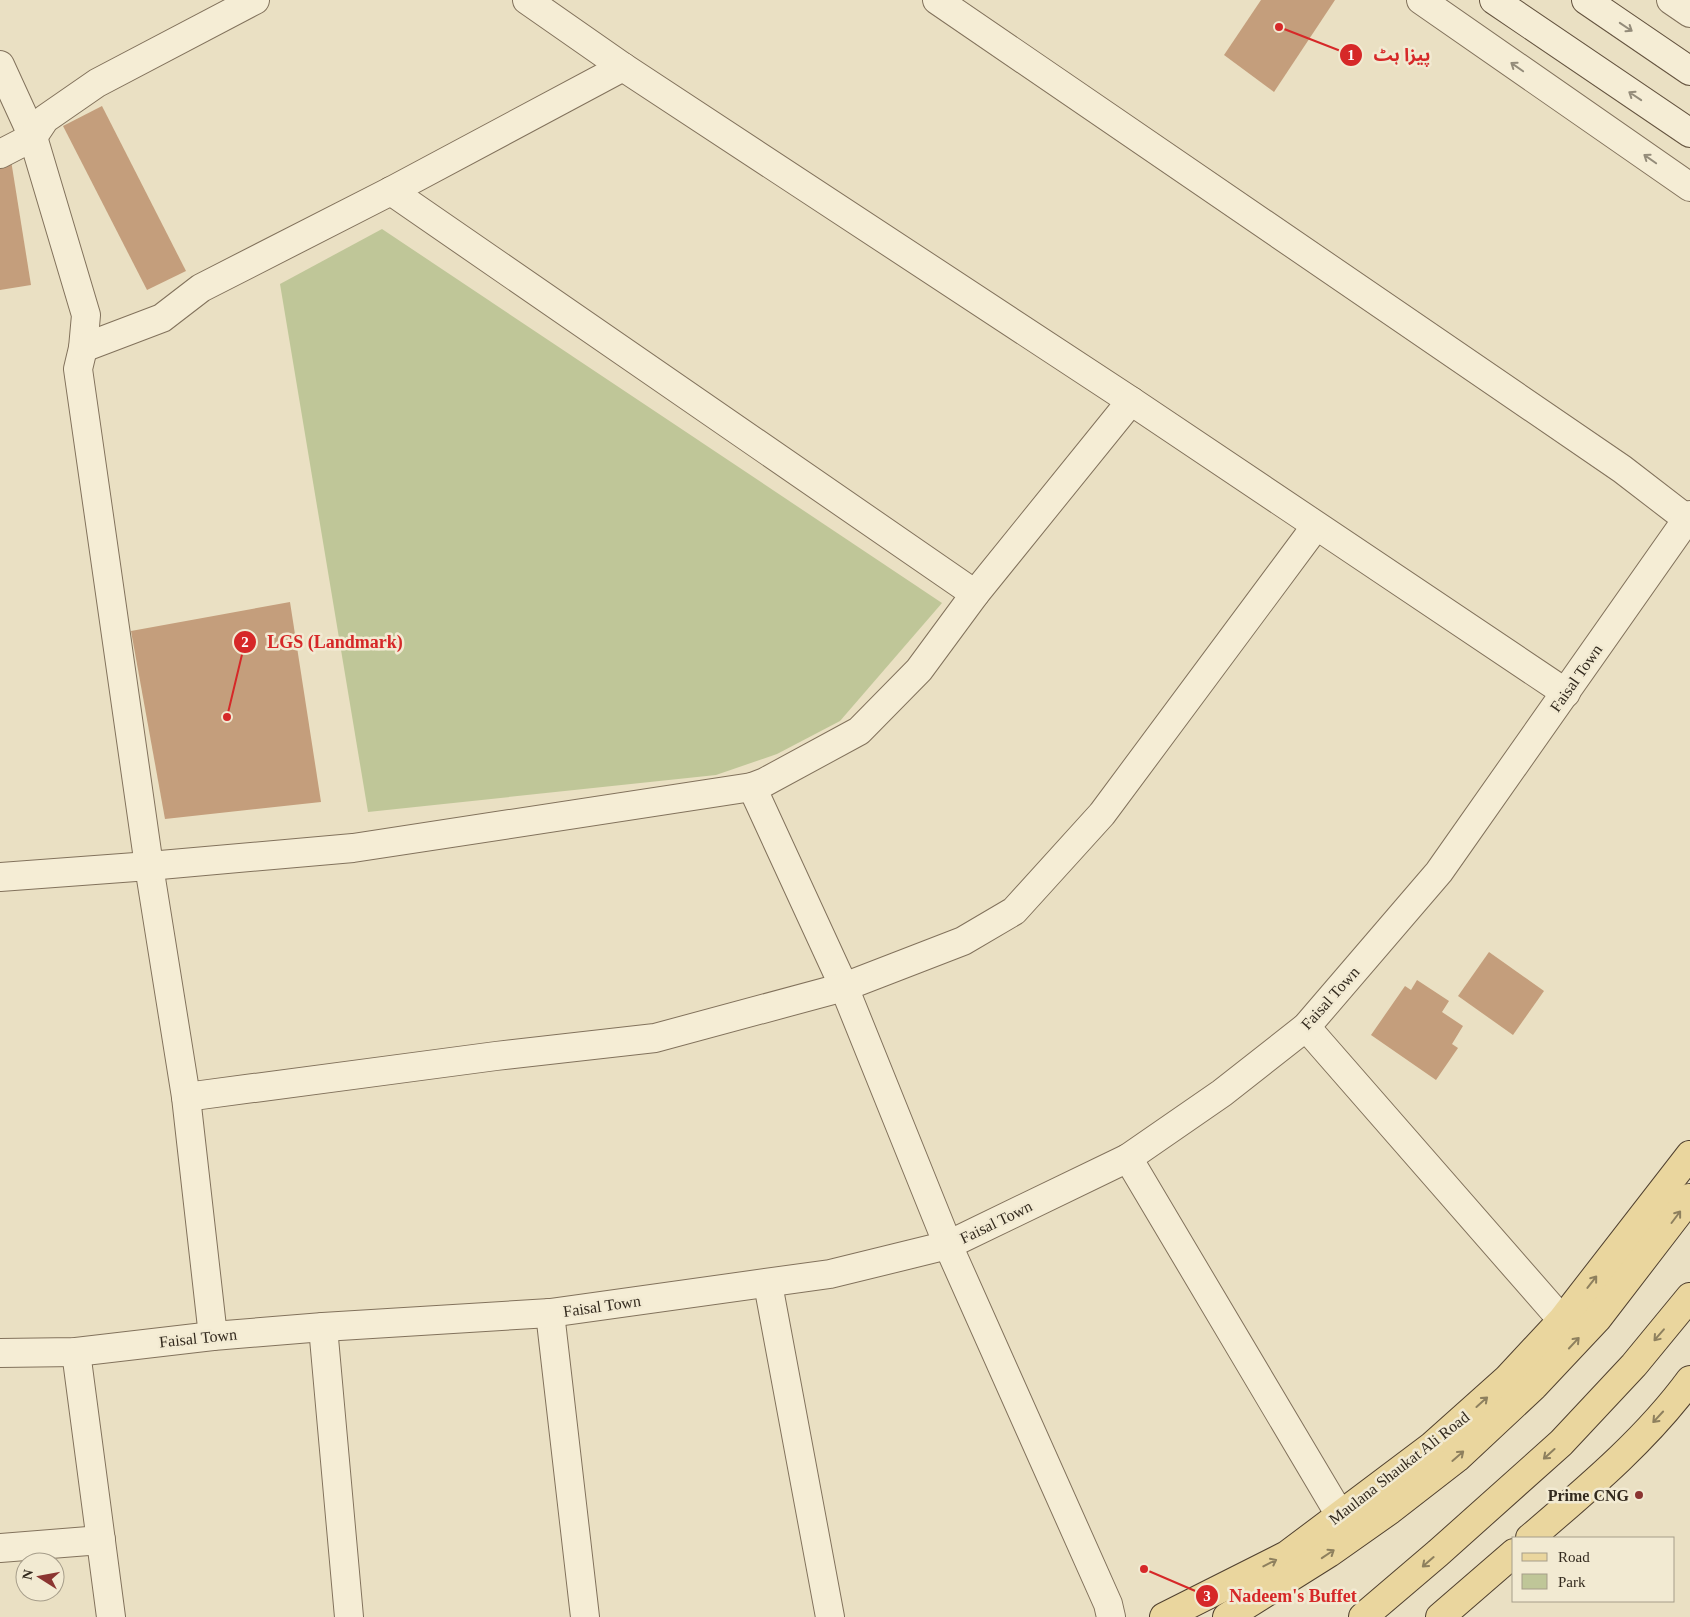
<svg xmlns="http://www.w3.org/2000/svg" width="1690" height="1617" font-family="'Times New Roman','Noto Sans Arabic',serif">
<style>
.green{fill:#bfc698}
.building{fill:#c49e7c}
.lines{fill:none;stroke-linecap:round;stroke-linejoin:round}
.minor-casing{stroke:#82725c;stroke-width:30}
.secondary-casing{stroke:#64533f;stroke-width:30}
.primary-casing{stroke:#50402f;stroke-width:30}
.minor{stroke:#f5edd5;stroke-width:28}
.secondary{stroke:#f5edd5;stroke-width:28}
.primary{stroke:#ead69e;stroke-width:28}
.oneway{stroke:#948c7a}
.oneway2{stroke:#8e805e}
.poi-dot{fill:#8b3531;stroke:#f2ead2;stroke-width:2}
.labels{text-anchor:middle;dominant-baseline:central;stroke-width:5;stroke-linejoin:round;paint-order:stroke}
.street-label{font-size:16px;fill:#332a1e;stroke:#f2ead2}
.poi-label{font-size:16px;font-weight:bold;fill:#332a1e;stroke:#f2ead2;text-anchor:end}
.leader{fill:none;stroke:#d62828;stroke-width:2}
.callout-dot{fill:#d62828;stroke:#f2ead2;stroke-width:2}
.mark-label{font-size:15px;text-anchor:middle;font-weight:bold;fill:#fff}
.callout-label{font-size:18px;text-anchor:middle;font-weight:bold;fill:#d62828;stroke:#f2ead2;stroke-width:5;stroke-linejoin:round;paint-order:stroke}
</style>
<rect width="100%" height="100%" fill="#eae0c3"/>
<path class="green" d="M 382,229 L 942,603 L 840,721 L 777,754 L 716,775 L 368,812 L 280,284 Z"/>
<g class="building">
<path d="M 1261,0 L 1335,0 L 1274,92 L 1224,55 Z"/>
<path d="M 102,106 L 186,271 L 147,290 L 63,126 Z"/>
<path d="M 10,154 L 31,285 L 0,290 L 0,160 Z"/>
<path d="M 290,602 L 321,802 L 165,819 L 131,631 Z"/>
<path d="M 1489,952 L 1544,991 L 1513,1035 L 1458,996 Z"/>
<path d="M 1417,980 L 1449,1001 L 1442,1012 L 1463,1026 L 1452,1044 L 1458,1048 L 1436,1080 L 1371,1035 L 1405,986 L 1411,990 Z"/>
</g>
<g class="lines">
<defs>
<g id="minor">
<path d="M 527,0 L 623,67 L 1131,401 L 1566,693"/>
<path d="M 937,0 L 1622,469 L 1687,519"/>
<path d="M 1421,0 L 1690,187"/>
<path d="M 1671,0 L 1690,13"/>
<path d="M 0,65 L 33,137 L 86,315 L 83,348 L 78,369 L 149,866 L 186,1097 L 213,1336"/>
<path d="M 0,154 L 33,137 L 45,119 L 97,83 L 255,0"/>
<path d="M 391,191 L 975,594"/>
<path d="M 83,348 L 162,318 L 201,288 L 391,191 L 623,67"/>
<path d="M 752,787 L 844,987 L 948,1245 L 1108,1604 L 1111,1617"/>
<path d="M 0,877 L 149,866 L 353,848 L 752,787 L 765,782 L 859,731 L 919,670 L 975,594 L 1131,401"/>
<path d="M 1306,1027 L 1562,1320"/>
<path d="M 186,1097 L 496,1056 L 655,1038 L 844,987 L 963,941 L 1014,911 L 1102,814 L 1316,526"/>
<path d="M 1128,1158 L 1340,1515"/>
<path d="M 768,1284 L 830,1617"/>
<path d="M 550,1313 L 585,1617"/>
<path d="M 323,1327 L 349,1617"/>
<path d="M 76,1352 L 111,1617"/>
<path d="M 0,1353 L 76,1352 L 213,1336 L 323,1327 L 550,1313 L 830,1274 L 948,1245 L 1128,1158 L 1222,1093 L 1306,1027 L 1439,872 L 1690,515"/>
<path d="M 0,1548 L 101,1540"/>
</g>
<g id="secondary">
<path d="M 1494,0 L 1690,133"/>
<path d="M 1586,0 L 1690,71"/>
</g>
<g id="primary">
<path d="M 1530,1538 C 1586,1490 1646,1440 1690,1380"/>
<path d="M 1164,1617 L 1287,1555 L 1432,1446 L 1507,1379 L 1562,1320 L 1690,1155"/>
<path d="M 1227,1617 L 1329,1553 L 1390,1510 L 1457,1458 L 1534,1386 L 1597,1319 L 1690,1198"/>
<path d="M 1363,1617 L 1438,1553 L 1561,1443 L 1634,1365 L 1690,1297"/>
<path d="M 1440,1617 L 1514,1553"/>
</g>
</defs>
<use href="#minor" class="minor-casing"/>
<use href="#secondary" class="secondary-casing"/>
<use href="#primary" class="primary-casing"/>
<use href="#minor" class="minor"/>
<use href="#secondary" class="secondary"/>
<use href="#primary" class="primary"/>
</g>
<defs><path id="oneway-shaft" d="M-6 0H5M1.5-3L5.5 0L1.5 3" fill="none" stroke-width="1.6" stroke-linecap="round" stroke-linejoin="round" transform="scale(1.25)"/></defs>
<g class="oneway">
<use href="#oneway-shaft" transform="translate(1626 27) rotate(34)"/>
<use href="#oneway-shaft" transform="translate(1517 67) rotate(-145)"/>
<use href="#oneway-shaft" transform="translate(1635 96) rotate(-146)"/>
<use href="#oneway-shaft" transform="translate(1650 159) rotate(-145)"/>
</g>
<g class="oneway2">
<use href="#oneway-shaft" transform="translate(1676 1217) rotate(-53)"/>
<use href="#oneway-shaft" transform="translate(1592 1282) rotate(-52)"/>
<use href="#oneway-shaft" transform="translate(1659 1335) rotate(131)"/>
<use href="#oneway-shaft" transform="translate(1574 1343) rotate(-47)"/>
<use href="#oneway-shaft" transform="translate(1482 1402) rotate(-42)"/>
<use href="#oneway-shaft" transform="translate(1658 1417) rotate(133)"/>
<use href="#oneway-shaft" transform="translate(1549 1454) rotate(138)"/>
<use href="#oneway-shaft" transform="translate(1458 1456) rotate(-41)"/>
<use href="#oneway-shaft" transform="translate(1328 1554) rotate(-34)"/>
<use href="#oneway-shaft" transform="translate(1428 1562) rotate(139)"/>
<use href="#oneway-shaft" transform="translate(1270 1563) rotate(-27)"/>
</g>
<circle class="poi-dot" cx="1639" cy="1495" r="5"/>
<g class="labels">
<g class="street-label">
<text transform="translate(1576 678) rotate(-55)">Faisal Town</text>
<text transform="translate(1330 998) rotate(-48)">Faisal Town</text>
<text transform="translate(996 1222) rotate(-26)">Faisal Town</text>
<text transform="translate(602 1306) rotate(-8)">Faisal Town</text>
<text transform="translate(198 1338) rotate(-6)">Faisal Town</text>
<text transform="translate(1399 1468) rotate(-38)">Maulana Shaukat Ali Road</text>
</g>
<g class="poi-label">
<text x="1629" y="1495">Prime CNG</text>
</g>
</g>
<path class="leader" d="M1279 27L1351 55M227 717L245 642M1144 1569L1207 1596"/>
<g class="callout-dot">
<circle cx="1279" cy="27" r="5"/>
<circle cx="227" cy="717" r="5"/>
<circle cx="1144" cy="1569" r="5"/>
<circle cx="1351" cy="55" r="12"/>
<circle cx="245" cy="642" r="12"/>
<circle cx="1207" cy="1596" r="12"/>
</g>
<g class="mark-label">
<text x="1351" y="60">1</text>
<text x="245" y="647">2</text>
<text x="1207" y="1601">3</text>
</g>
<g class="callout-label">
<text x="1402" y="61">پیزا ہٹ</text>
<text x="335" y="648">LGS (Landmark)</text>
<text x="1293" y="1602">Nadeem's Buffet</text>
</g>
<rect x="1512" y="1537" width="162" height="65" fill="#f2ead2" stroke="#a69d8a"/>
<rect x="1522" y="1553" width="25" height="8" fill="#ead69e" stroke="#a69d8a"/>
<text x="1558" y="1562" font-size="15" fill="#332a1e">Road</text>
<rect x="1522" y="1574" width="25" height="15" fill="#bfc698" stroke="#a69d8a"/>
<text x="1558" y="1587" font-size="15" fill="#332a1e">Park</text>
<g transform="translate(40 1577) rotate(281)"><circle r="24" fill="#f2ead2" stroke="#a69d8a"/>
<path d="M0-4L9 19L0 12L-9 19Z" fill="#8b3531"/>
<text y="-8" font-size="14" font-weight="bold" text-anchor="middle" fill="#332a1e">N</text>
</g>
</svg>
